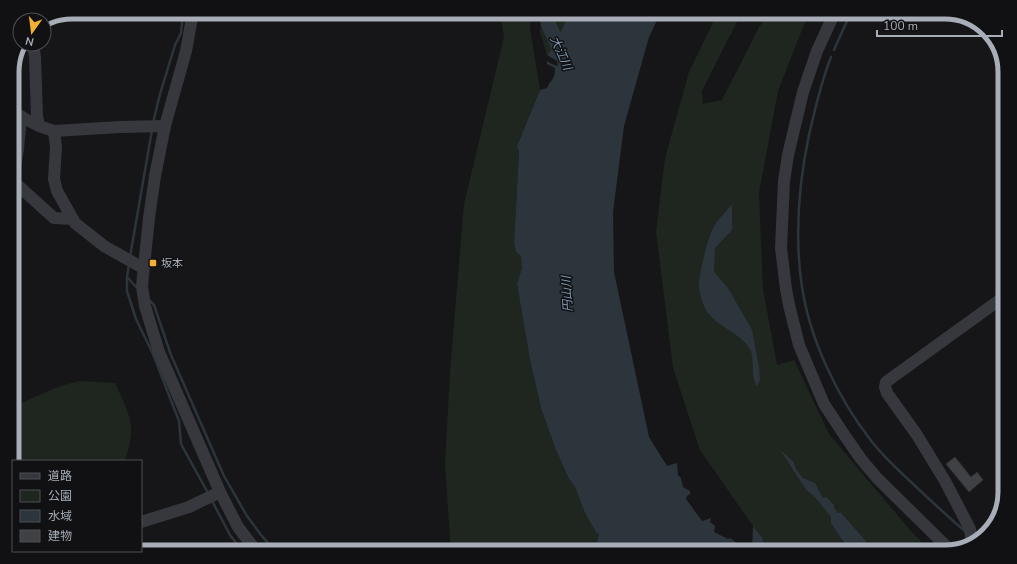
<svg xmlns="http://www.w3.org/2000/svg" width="1017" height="564" font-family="'Nunito Sans','Noto Sans JP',sans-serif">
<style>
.green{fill:#1e261f}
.water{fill:#2c353c}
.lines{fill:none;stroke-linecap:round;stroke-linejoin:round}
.stream{stroke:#2c353c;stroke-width:2.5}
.river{stroke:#2c353c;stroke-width:15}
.building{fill:#404145;stroke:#303034}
.minor{stroke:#37383d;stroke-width:12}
.poi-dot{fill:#f2b134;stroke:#111113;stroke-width:1.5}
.labels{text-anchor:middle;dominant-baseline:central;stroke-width:3;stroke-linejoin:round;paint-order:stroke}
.poi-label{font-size:11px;fill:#a8adb8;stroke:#111113;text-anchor:start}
.water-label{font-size:12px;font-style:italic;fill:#7f9bb3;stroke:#111113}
.rim{fill:none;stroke:#a8adb8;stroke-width:5}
</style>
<rect width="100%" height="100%" fill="#161618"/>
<g class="green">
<path d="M 500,12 L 530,12 L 530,28 L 540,90 L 517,146 L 519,152 L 514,243 L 522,256 L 522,268 L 517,284 L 530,360 L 541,408 L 555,448 L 569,479 L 575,487 L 585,513 L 599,534 L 597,542 L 601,552 L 451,552 L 445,464 L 450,372 L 464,204 L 504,37 Z"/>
<path d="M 542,12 L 570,12 L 553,48 L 547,55 L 540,32 Z"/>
<path d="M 718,12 L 742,12 L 702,91 L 703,104 L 722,100 L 759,27 L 771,12 L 809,12 L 778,91 L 759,193 L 763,289 L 777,365 L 794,360 L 829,434 L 910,530 L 931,552 L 859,552 L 841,512 L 838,513 L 823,498 L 815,483 L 803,478 L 796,469 L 794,462 L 781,452 L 806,490 L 815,496 L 831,517 L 831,523 L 850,552 L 842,551 L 840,552 L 760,552 L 757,545 L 762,547 L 762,539 L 700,450 L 673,368 L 656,232 L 665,158 L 689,72 Z"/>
<path d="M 81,381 L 115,383 C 121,397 130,412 131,427 C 132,438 128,450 125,461 L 13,461 L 12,493 L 12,408 C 34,397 57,385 81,381 Z"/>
</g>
<g class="water">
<path d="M 570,12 L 661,12 L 649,37 L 624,126 L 613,212 L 614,272 L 649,437 L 667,466 L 677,463 L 678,475 L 681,478 L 683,487 L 690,491 L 690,494 L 687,496 L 686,499 L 702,521 L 711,518 L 710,522 L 715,526 L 714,532 L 728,539 L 730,538 L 746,550 L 752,550 L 753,526 L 763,539 L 762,548 L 757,546 L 760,552 L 601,552 L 597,542 L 599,534 L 596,532 L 585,513 L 575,487 L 569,479 L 555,448 L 541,408 L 530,360 L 517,284 L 522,268 L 521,256 L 516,252 L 514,243 L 519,152 L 517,146 L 540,90 L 547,88 C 551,79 555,80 555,68 L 547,64 L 547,61 L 552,64 L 558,66 L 557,61 L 547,55 L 553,48 Z"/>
<path d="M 732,204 L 732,230 L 715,248 L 714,272 L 728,288 L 752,330 L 759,367 L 760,380 L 757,386 C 749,374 757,358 748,346 C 737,332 718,326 708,313 C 704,309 699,292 699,287 C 698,278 708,237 713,228 C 717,220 726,212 732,204 Z"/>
<path d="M 780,450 L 794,462 L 796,469 L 803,478 L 815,483 L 823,498 L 826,497 L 834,505 L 834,508 L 838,513 L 841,512 L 842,514 L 865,540 L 867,549 L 864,552 L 850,552 L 831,523 L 831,517 L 815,497 L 806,490 Z"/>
</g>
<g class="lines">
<g class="stream">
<path d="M 834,50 L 851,12"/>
<path d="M 831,57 C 821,82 815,109 809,135 C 799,182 795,232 801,280 C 808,337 837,397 872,442 C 884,457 898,470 912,483 C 930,500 947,516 966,532"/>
<path d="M 153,123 L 160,94 L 175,45 L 181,33 L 183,12"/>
<path d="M 130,257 L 152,130"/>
<path d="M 129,264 L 127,277 L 138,289"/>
<path d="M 127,277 L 127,291 L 136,319 L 153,354 L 179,421 L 181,444 L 208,493"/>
<path d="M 149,300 L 154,305 L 171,355 L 224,476 L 247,516 L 261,535 L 276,552"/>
<path d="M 211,499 L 230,535 L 243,552"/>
</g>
<path class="river" d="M 548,12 L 548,23 L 564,59"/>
</g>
<path class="building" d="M 955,457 L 971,477 L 977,472 L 983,480 L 969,492 L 946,464 Z"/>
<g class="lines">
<g class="minor">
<path d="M 193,12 L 186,51 L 165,126 L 155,176 L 149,218 L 142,286 L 145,306 L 159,352 L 220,492 L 238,527 L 257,552"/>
<path d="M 835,12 L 817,51 L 803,92 L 788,155 L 784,181 L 781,248 L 786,289 L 789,305 L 799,345 L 824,404 L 845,436 L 861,459 L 877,478 L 951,551"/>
<path d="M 33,44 L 35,57 L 37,116 L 39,126"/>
<path d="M 12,112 L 39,126 L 54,131 L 120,127 L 165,126"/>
<path d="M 54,131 L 56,147 L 54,179 L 57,191 L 75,223 L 104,246 L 143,268"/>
<path d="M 13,181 L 18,149 L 21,116"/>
<path d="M 12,182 L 13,181 L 54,218 L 73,219"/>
<path d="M 141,522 L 189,507 L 220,492"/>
<path d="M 972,545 L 970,529 L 945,481 L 917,435 L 887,393 L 885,387 L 886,382 L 1005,296"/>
<path d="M 103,551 L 103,552"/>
<path d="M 135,551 L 135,552"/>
</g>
</g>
<rect class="poi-dot" x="149" y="259" width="8" height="8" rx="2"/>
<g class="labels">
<g class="poi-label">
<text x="161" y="263">坂本</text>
</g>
<g class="water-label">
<text transform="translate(561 53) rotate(66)">大江川</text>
<text transform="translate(567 294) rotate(-93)">円山川</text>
</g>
</g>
<path d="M0 0H1017V564H0ZM72 19H945A53 53 0 0 1 998 72V492A53 53 0 0 1 945 545H72A53 53 0 0 1 19 492V72A53 53 0 0 1 72 19Z" fill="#111113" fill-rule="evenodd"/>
<path class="rim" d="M72 19H945A53 53 0 0 1 998 72V492A53 53 0 0 1 945 545H72A53 53 0 0 1 19 492V72A53 53 0 0 1 72 19Z"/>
<rect x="12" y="460" width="130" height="92" fill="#111113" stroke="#4d4f55"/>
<rect x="20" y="473" width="20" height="6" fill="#37383d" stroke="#4d4f55"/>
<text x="48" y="480" font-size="12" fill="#a8adb8">道路</text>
<rect x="20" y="490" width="20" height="12" fill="#1e261f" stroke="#4d4f55"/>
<text x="48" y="500" font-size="12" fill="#a8adb8">公園</text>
<rect x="20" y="510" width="20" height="12" fill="#2c353c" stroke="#4d4f55"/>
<text x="48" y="520" font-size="12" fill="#a8adb8">水域</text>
<rect x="20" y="530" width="20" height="12" fill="#404145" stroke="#4d4f55"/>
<text x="48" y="540" font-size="12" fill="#a8adb8">建物</text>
<g transform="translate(32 32) rotate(194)"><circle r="19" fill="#111113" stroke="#4d4f55"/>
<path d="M0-3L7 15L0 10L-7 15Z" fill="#f2b134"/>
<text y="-6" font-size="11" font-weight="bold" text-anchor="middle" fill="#a8adb8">N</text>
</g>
<path d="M877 30v6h125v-6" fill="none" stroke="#a8adb8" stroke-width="2"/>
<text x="883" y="30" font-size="12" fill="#a8adb8" stroke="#111113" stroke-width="3" paint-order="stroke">100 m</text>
</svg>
